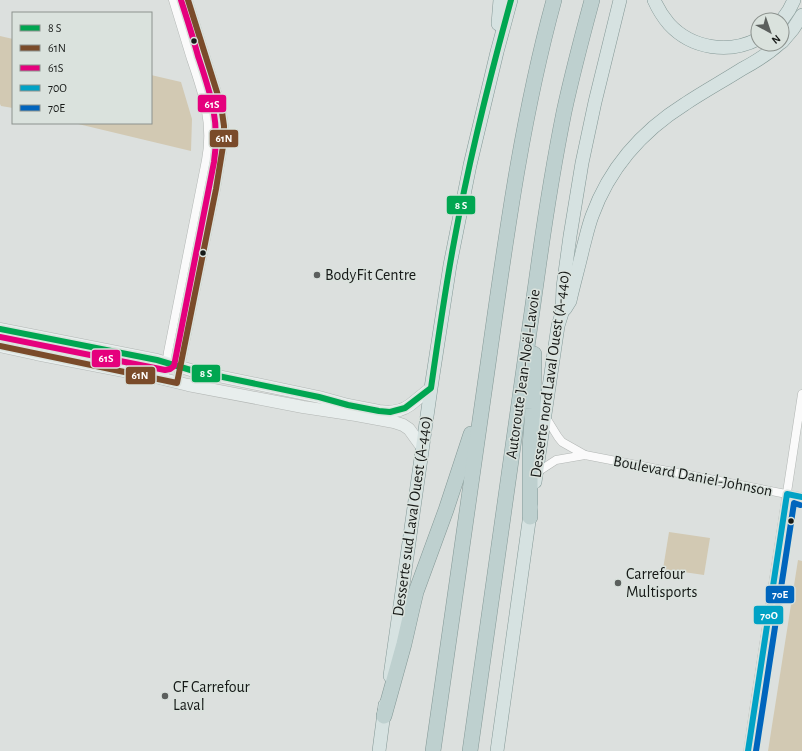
<svg xmlns="http://www.w3.org/2000/svg" width="802" height="751" font-family="'Alegreya Sans',sans-serif">
<style>
.green{fill:#d2c9b3}
.lines{fill:none;stroke-linecap:round;stroke-linejoin:round}
.street-casing{stroke:#b2b6b4;stroke-width:9}
.secondary-casing{stroke:#b2b6b4;stroke-width:13}
.primary-casing{stroke:#849896;stroke-width:14}
.highway-casing{stroke:#849896;stroke-width:16}
.street{stroke:#fafafa;stroke-width:8}
.secondary{stroke:#e8eeed;stroke-width:12}
.primary{stroke:#d6e2e1;stroke-width:13}
.highway{stroke:#bed0cf;stroke-width:15}
.bus-1-casing{stroke:#dae2dd;stroke-width:9}
.bus-2-casing{stroke:#dae2dd;stroke-width:9}
.bus-3-casing{stroke:#dae2dd;stroke-width:9}
.bus-4-casing{stroke:#dae2dd;stroke-width:9}
.bus-5-casing{stroke:#dae2dd;stroke-width:9}
.bus-1{stroke:#00a651;stroke-width:6}
.bus-2{stroke:#7a4b2a;stroke-width:6}
.bus-3{stroke:#e5007d;stroke-width:6}
.bus-4{stroke:#01a2c5;stroke-width:6}
.bus-5{stroke:#0065bd;stroke-width:6}
.bus-dot{fill:#161917;stroke:#dae2dd;stroke-width:1.5}
.poi-dot{fill:#5b5f5d;stroke:#dae2dd;stroke-width:1.5}
.labels{text-anchor:middle;dominant-baseline:central;stroke-width:3;stroke-linejoin:round;paint-order:stroke}
.poi-label{font-size:16px;fill:#161917;stroke:#dae2dd;text-anchor:start}
.street-label{font-size:16px;fill:#161917;stroke:#dae2dd}
.line-badge{stroke:#dae2dd;stroke-width:1.5}
.badge-label{font-size:11px;text-anchor:middle;font-weight:bold;fill:#fff}
</style>
<rect width="100%" height="100%" fill="#dce0de"/>
<g class="green">
<path d="M 0,36 L 13,39 L 13,108 L 1,106 L 0,104 Z"/>
<path d="M 151,75 L 181,82 L 192,119 L 191,151 L 74,123 L 151,123 Z"/>
<path d="M 2,339 L 33,343 L 57,347 L 57,349 L 34,347 L 1,341 Z"/>
<path d="M 669,532 L 710,538 L 704,575 L 663,569 Z"/>
<path d="M 798,560 L 802,561 L 802,751 L 768,751 Z"/>
</g>
<g class="lines">
<defs>
<g id="street">
<path d="M 164,380 L 168,352 L 206,160 C 213,123 203,94 191,59 C 185,39 179,20 173,0"/>
<path d="M 177,383 L 216,189 L 224,140 L 224,126 L 221,105 L 188,0"/>
<path d="M 545,416 L 558,437 L 562,442 L 585,455"/>
<path d="M 536,473 L 556,460 L 585,455 L 802,497"/>
<path d="M 748,751 L 754,709 L 802,394"/>
</g>
<g id="secondary">
<path d="M 0,329 L 157,360 L 194,371 L 319,397 L 348,405 L 379,411 L 390,412 L 400,410 L 405,408 L 410,405 L 431,388"/>
<path d="M 0,346 L 36,354 L 155,377 L 188,385 L 303,407 L 356,415 L 394,422 L 403,425 L 409,429 L 422,447"/>
</g>
<g id="primary">
<path d="M 654,0 C 658,9 663,17 669,24 C 692,49 729,54 758,39"/>
<path d="M 782,20 L 789,10 L 794,0"/>
<path d="M 498,24 L 500,0"/>
<path d="M 782,42 L 793,29 L 802,15"/>
<path d="M 565,309 L 570,301 C 574,283 579,266 583,248 C 586,237 588,227 592,216 C 609,169 642,131 685,104 C 703,92 723,81 742,69 C 755,62 768,54 779,44"/>
<path d="M 535,482 L 558,326 L 562,313 L 563,287 L 570,236 L 582,163 L 595,102 L 620,0"/>
<path d="M 390,676 L 431,388 L 450,265 L 470,165 L 497,52 L 511,0"/>
<path d="M 379,751 L 385,705"/>
<path d="M 497,751 L 531,507"/>
</g>
<g id="highway">
<path d="M 530,517 L 530,446 L 533,409 L 534,354"/>
<path d="M 384,716 L 404,644 L 412,609 L 416,592 L 446,510 L 471,434"/>
<path d="M 433,751 C 452,620 470,488 489,357 C 506,237 522,117 554,0"/>
<path d="M 470,751 L 539,262 C 546,212 554,162 564,112 C 572,75 582,37 592,0"/>
</g>
</defs>
<use href="#street" class="street-casing"/>
<use href="#secondary" class="secondary-casing"/>
<use href="#primary" class="primary-casing"/>
<use href="#highway" class="highway-casing"/>
<use href="#street" class="street"/>
<use href="#secondary" class="secondary"/>
<use href="#primary" class="primary"/>
<use href="#highway" class="highway"/>
<defs>
<path id="bus-1" d="M 0,329 L 157,360 L 194,371 L 319,397 L 348,405 L 379,411 L 390,412 L 405,408 L 431,388 C 438,339 445,290 454,242 C 469,160 489,80 511,0"/>
<path id="bus-2" d="M 0,346 L 177,383 L 216,189 L 224,140 L 224,126 L 221,105 L 188,0"/>
<path id="bus-3" d="M 0,337 L 165,370 L 170,369 L 174,366 L 214,162 C 220,120 211,95 198,56 C 193,37 187,19 181,0"/>
<path id="bus-4" d="M 748,751 L 787,494 L 802,497"/>
<path id="bus-5" d="M 756,751 L 794,503 L 800,505"/>
</defs>
<use href="#bus-1" class="bus-1-casing"/>
<use href="#bus-2" class="bus-2-casing"/>
<use href="#bus-3" class="bus-3-casing"/>
<use href="#bus-4" class="bus-4-casing"/>
<use href="#bus-5" class="bus-5-casing"/>
<use href="#bus-1" class="bus-1"/>
<use href="#bus-2" class="bus-2"/>
<use href="#bus-3" class="bus-3"/>
<use href="#bus-4" class="bus-4"/>
<use href="#bus-5" class="bus-5"/>
</g>
<g class="bus-dot">
<circle cx="194" cy="41" r="3.5"/>
<circle cx="203" cy="253" r="3.5"/>
<circle cx="791" cy="521" r="3.5"/>
</g>
<g class="poi-dot">
<circle cx="317" cy="275" r="4"/>
<circle cx="618" cy="583" r="4"/>
<circle cx="165" cy="696" r="4"/>
</g>
<g class="labels">
<g class="poi-label">
<text x="325" y="275">BodyFit Centre</text>
<text x="626" y="574">Carrefour<tspan x="626" dy="18">Multisports</tspan></text>
<text x="173" y="687">CF Carrefour<tspan x="173" dy="18">Laval</tspan></text>
</g>
<g class="street-label">
<text transform="translate(523 374) rotate(-82)">Autoroute Jean-Noël-Lavoie</text>
<text transform="translate(550 374) rotate(-82)">Desserte nord Laval Ouest (A-440)</text>
<text transform="translate(693 476) rotate(11)">Boulevard Daniel-Johnson</text>
<text transform="translate(412 516) rotate(-82)">Desserte sud Laval Ouest (A-440)</text>
</g>
</g>
<g class="line-badge">
<rect x="197" y="94" width="30" height="19" rx="4" fill="#e5007d"/>
<rect x="209" y="129" width="30" height="19" rx="4" fill="#7a4b2a"/>
<rect x="446" y="195" width="30" height="20" rx="4" fill="#00a651"/>
<rect x="91" y="349" width="30" height="19" rx="4" fill="#e5007d"/>
<rect x="191" y="364" width="30" height="19" rx="4" fill="#00a651"/>
<rect x="125" y="366" width="31" height="19" rx="4" fill="#7a4b2a"/>
<rect x="765" y="585" width="30" height="19" rx="4" fill="#0065bd"/>
<rect x="753" y="605" width="31" height="20" rx="4" fill="#01a2c5"/>
</g>
<g class="badge-label">
<text x="212" y="108">61S</text>
<text x="224" y="142">61N</text>
<text x="461" y="209">8 S</text>
<text x="106" y="362">61S</text>
<text x="206" y="377">8 S</text>
<text x="140" y="379">61N</text>
<text x="780" y="598">70E</text>
<text x="769" y="619">70O</text>
</g>
<rect x="12" y="12" width="140" height="112" fill="#dae2dd" stroke="#8c928e"/>
<rect x="20" y="25" width="20" height="6" fill="#00a651" stroke="#8c928e"/>
<text x="48" y="32" font-size="12" fill="#161917">8 S</text>
<rect x="20" y="45" width="20" height="6" fill="#7a4b2a" stroke="#8c928e"/>
<text x="48" y="52" font-size="12" fill="#161917">61N</text>
<rect x="20" y="65" width="20" height="6" fill="#e5007d" stroke="#8c928e"/>
<text x="48" y="72" font-size="12" fill="#161917">61S</text>
<rect x="20" y="85" width="20" height="6" fill="#01a2c5" stroke="#8c928e"/>
<text x="48" y="92" font-size="12" fill="#161917">70O</text>
<rect x="20" y="105" width="20" height="6" fill="#0065bd" stroke="#8c928e"/>
<text x="48" y="112" font-size="12" fill="#161917">70E</text>
<g transform="translate(770 32) rotate(140)"><circle r="19" fill="#dae2dd" stroke="#8c928e"/>
<path d="M0-3L7 15L0 10L-7 15Z" fill="#5b5f5d"/>
<text y="-6" font-size="11" font-weight="bold" text-anchor="middle" fill="#161917">N</text>
</g>
</svg>
